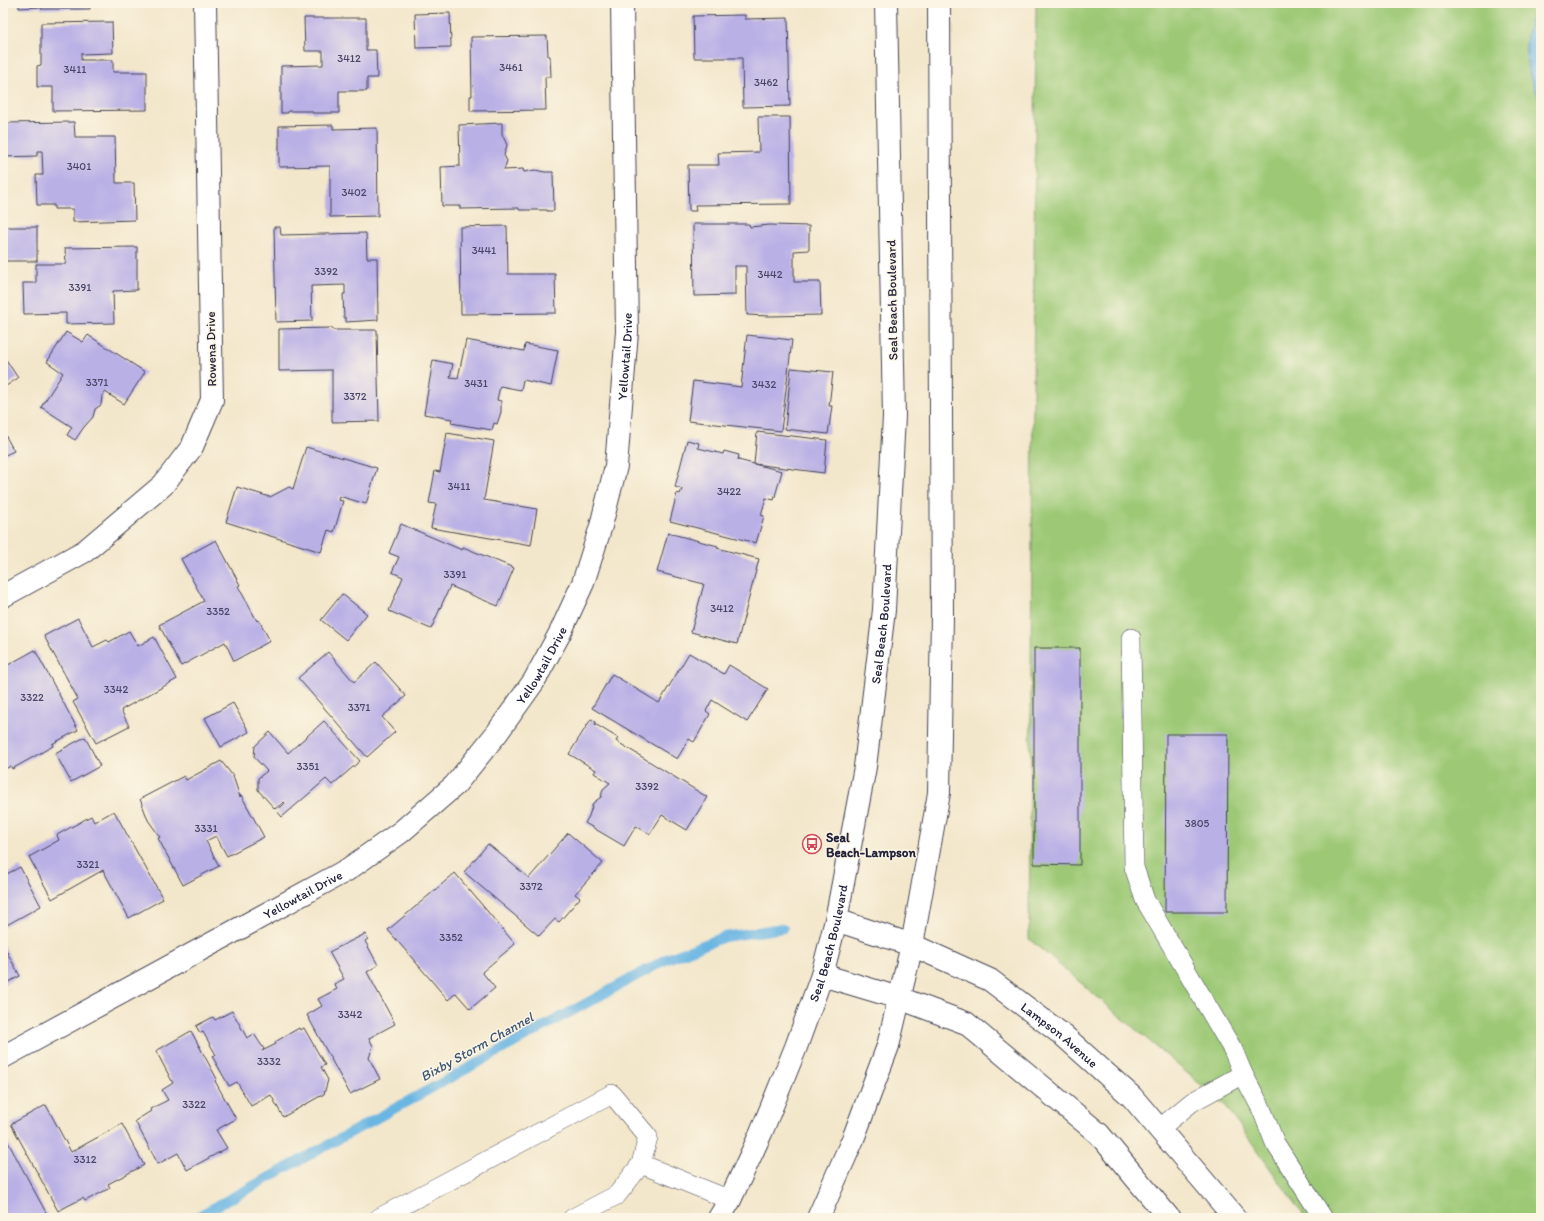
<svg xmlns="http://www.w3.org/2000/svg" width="1544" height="1221" font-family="Itim,sans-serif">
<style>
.green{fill:#9dc976;stroke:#607658}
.water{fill:#6ab6e3;stroke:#466c8f}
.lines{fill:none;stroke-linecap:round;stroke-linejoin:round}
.stream{stroke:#6ab6e3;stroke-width:10}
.building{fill:#b9b0e6}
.service-casing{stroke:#414051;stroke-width:20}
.minor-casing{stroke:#414051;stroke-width:24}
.tertiary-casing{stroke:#414051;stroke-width:24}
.secondary-casing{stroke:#414051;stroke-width:24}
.primary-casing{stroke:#414051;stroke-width:24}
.service{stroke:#fff;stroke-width:19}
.minor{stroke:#fff;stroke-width:22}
.tertiary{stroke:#fff;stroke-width:22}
.secondary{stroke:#fff;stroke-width:22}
.primary{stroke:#fff;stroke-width:22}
.labels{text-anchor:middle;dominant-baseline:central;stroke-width:3;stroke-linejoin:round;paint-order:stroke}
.number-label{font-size:11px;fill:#484666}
.street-label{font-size:13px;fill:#22223b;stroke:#fcf5e5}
.poi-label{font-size:13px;font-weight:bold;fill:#22223b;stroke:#fcf5e5;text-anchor:start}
.water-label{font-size:14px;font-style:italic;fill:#3b5676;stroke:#fcf5e5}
</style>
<rect width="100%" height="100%" fill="#fcf5e5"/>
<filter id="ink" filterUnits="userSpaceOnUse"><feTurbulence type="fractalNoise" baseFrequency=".025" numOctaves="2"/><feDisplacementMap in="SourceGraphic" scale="8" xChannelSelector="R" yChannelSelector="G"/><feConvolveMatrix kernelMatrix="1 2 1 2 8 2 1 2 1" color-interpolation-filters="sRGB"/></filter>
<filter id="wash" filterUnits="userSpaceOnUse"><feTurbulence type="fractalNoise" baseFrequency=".012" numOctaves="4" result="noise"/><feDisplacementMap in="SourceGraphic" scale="16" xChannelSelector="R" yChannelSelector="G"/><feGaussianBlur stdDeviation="0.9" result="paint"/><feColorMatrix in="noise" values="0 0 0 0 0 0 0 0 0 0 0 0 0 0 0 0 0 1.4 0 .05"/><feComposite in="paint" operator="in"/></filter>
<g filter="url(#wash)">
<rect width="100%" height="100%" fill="#f3e7cb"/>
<path class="green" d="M 1036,3 L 1541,3 L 1541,1218 L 1305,1218 L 1226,1106 L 1029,939 Z"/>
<path class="water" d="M 1538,3 L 1541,3 L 1541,102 C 1537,93 1532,85 1530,76 C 1522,52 1526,25 1538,3 Z"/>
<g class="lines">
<path class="stream" d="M 195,1218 L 667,959 L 724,937 L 783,928"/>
</g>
<g id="blocks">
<g class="building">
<path d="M 19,3 L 90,3 L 90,9 L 41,9 L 41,7 L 19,8 Z"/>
<path d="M 282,3 L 345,3 L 345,5 L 283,6 Z"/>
<path d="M 450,13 L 451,47 L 416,48 L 415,14 Z"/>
<path d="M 745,15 L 745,19 L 788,18 L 790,106 L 743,107 L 742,58 L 694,58 L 693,16 Z"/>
<path d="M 304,18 L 366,18 L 366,50 L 376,50 L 377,78 L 367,78 L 367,91 L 339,91 L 339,113 L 312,113 L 312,111 L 288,111 L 288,113 L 281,113 L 281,66 L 323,65 L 323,51 L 305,51 Z"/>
<path d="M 112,22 L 113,53 L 81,54 L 81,60 L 113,60 L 113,72 L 147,72 L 147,110 L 53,111 L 53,87 L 37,87 L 37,66 L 41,65 L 41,23 Z"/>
<path d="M 547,36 L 548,56 L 550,56 L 551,77 L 545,77 L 546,110 L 470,111 L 470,96 L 472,96 L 471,37 Z"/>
<path d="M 758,117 L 790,117 L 791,204 L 695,205 L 696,211 L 689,211 L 688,165 L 719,165 L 718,153 L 759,152 Z"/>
<path d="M 74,122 L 75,137 L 115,137 L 116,183 L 134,183 L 135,220 L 73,222 L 73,209 L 54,209 L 54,205 L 37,205 L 36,175 L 43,175 L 42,151 L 37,151 L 37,156 L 3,157 L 3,123 Z"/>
<path d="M 502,123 L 502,134 L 507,145 L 504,155 L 507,161 L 504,170 L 523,169 L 524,172 L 535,170 L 545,172 L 553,172 L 554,211 L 547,211 L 547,210 L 519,210 L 519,208 L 460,209 L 460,206 L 442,206 L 441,167 L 460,166 L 459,125 Z"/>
<path d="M 333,125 L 333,129 L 377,128 L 378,216 L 330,217 L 330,166 L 279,167 L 279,126 Z"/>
<path d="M 693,224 L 749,224 L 750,227 L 770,225 L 809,226 L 809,250 L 794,251 L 794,282 L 820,282 L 821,315 L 769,316 L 747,315 L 746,266 L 735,266 L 735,295 L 694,296 Z"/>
<path d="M 507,226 L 508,274 L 555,274 L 556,313 L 461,314 L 460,227 Z"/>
<rect x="4" y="227" width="33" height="34"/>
<path d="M 274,227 L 280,227 L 281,235 L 366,233 L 367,258 L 377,258 L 378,320 L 346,322 L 346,318 L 344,318 L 343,294 L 345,294 L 345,285 L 311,286 L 312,321 L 276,322 Z"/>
<path d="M 137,247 L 137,290 L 113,291 L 114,323 L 66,324 L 66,313 L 24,314 L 23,283 L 36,283 L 36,264 L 66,264 L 65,248 Z"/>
<path d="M 333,328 L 333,330 L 377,330 L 379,421 L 332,422 L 332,370 L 279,371 L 279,329 Z"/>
<path d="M 66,332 L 83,342 L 88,335 L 145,372 L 124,404 L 105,392 L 102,396 L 101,405 L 95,409 L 93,417 L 84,427 L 75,440 L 67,435 L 72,427 L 41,407 L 63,373 L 47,362 Z"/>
<path d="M 747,335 L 792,340 L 781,431 L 688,421 L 693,381 L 741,387 Z"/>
<path d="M 466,340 L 524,351 L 525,344 L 558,350 L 551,386 L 523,380 L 521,390 L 500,386 L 497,400 L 501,401 L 501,412 L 497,424 L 494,423 L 492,430 L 451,423 L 452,419 L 424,414 L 433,360 L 453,364 L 450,377 L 458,378 Z"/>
<path d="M 3,355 L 18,378 L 3,388 Z"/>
<path d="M 791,368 L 833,372 L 829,406 L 832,406 L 828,434 L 785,429 Z"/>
<path d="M 3,431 L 14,451 L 3,456 Z"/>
<path d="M 757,432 L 827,440 L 824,473 L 754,464 Z"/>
<path d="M 447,433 L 494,441 L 484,500 L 537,509 L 531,545 L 431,528 L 436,504 L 429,503 L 435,471 L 440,472 Z"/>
<path d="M 687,440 L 699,443 L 698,448 L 723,454 L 724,451 L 739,455 L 738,460 L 782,471 L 774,500 L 766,498 L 761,515 L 764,516 L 756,543 L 670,521 L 677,493 L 680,494 L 682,489 L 675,487 Z"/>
<path d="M 306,447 L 377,468 L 366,504 L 339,496 L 338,500 L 343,501 L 334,532 L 328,530 L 321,552 L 226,522 L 237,487 L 270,497 L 289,487 L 293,489 Z"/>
<path d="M 401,524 L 462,550 L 463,547 L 514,568 L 498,606 L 450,586 L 431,629 L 389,611 L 403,577 L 392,572 L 399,557 L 389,553 Z"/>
<path d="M 668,533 L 718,546 L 717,548 L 759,559 L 737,644 L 691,632 L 704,584 L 657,572 Z"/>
<path d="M 216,540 L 240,585 L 238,586 L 257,621 L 259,620 L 270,641 L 234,661 L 225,642 L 181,666 L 159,625 L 204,601 L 181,559 Z"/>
<path d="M 342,594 L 367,614 L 346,640 L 321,620 Z"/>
<path d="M 78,618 L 93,647 L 107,640 L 109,642 L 129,631 L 138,646 L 154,637 L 177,679 L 121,710 L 129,726 L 96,743 L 73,702 L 78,699 L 44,636 Z"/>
<path d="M 1034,648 L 1080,648 L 1080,865 L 1034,864 Z"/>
<path d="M 35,650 L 78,730 L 52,744 L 53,746 L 12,769 L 11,766 L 3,770 L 3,661 L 5,660 L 8,665 Z"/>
<path d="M 328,652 L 354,682 L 376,662 L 406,696 L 382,717 L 395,732 L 367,757 L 298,678 Z"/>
<path d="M 689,653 L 724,674 L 729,665 L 768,689 L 747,722 L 712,700 L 706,711 L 710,714 L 694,742 L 689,739 L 677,759 L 592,708 L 612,674 L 659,703 Z"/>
<path d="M 233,703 L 249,732 L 221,747 L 205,718 Z"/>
<path d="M 591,719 L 596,722 L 595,724 L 618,738 L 616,741 L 707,797 L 687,830 L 662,815 L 650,834 L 636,826 L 624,846 L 585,823 L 589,816 L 593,803 L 601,797 L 603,789 L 610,783 L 594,773 L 596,770 L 569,754 Z"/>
<path d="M 324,721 L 360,761 L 332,785 L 326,779 L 282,817 L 277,811 L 285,803 L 284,802 L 275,809 L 258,790 L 258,778 L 267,771 L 254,757 L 255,746 L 270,732 L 288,753 Z"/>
<path d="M 1166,734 L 1228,734 L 1227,912 L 1165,912 Z"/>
<path d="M 85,737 L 100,766 L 71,782 L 55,753 Z"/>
<path d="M 221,761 L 233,776 L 240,797 L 241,795 L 264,837 L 227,856 L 216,836 L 206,841 L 219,866 L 183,885 L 158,838 L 160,837 L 148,820 L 140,799 L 184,776 L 186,780 Z"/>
<path d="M 114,811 L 163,899 L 129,918 L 103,870 L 52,899 L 29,857 L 59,840 L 57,835 L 91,816 L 94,822 Z"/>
<path d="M 568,833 L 603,863 L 575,894 L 580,898 L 559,922 L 555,919 L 539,936 L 464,872 L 488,844 L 529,878 Z"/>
<path d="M 20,867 L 41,906 L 3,927 L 3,876 Z"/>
<path d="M 455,873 L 515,944 L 482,972 L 495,988 L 470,1009 L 456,993 L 448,1000 L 388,930 Z"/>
<path d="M 365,934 L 368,939 L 365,941 L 378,965 L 367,972 L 395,1024 L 369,1038 L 373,1046 L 369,1058 L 380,1079 L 350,1094 L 307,1015 L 322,1006 L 318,999 L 337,989 L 334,984 L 344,979 L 329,952 Z"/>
<path d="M 3,945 L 20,976 L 3,985 Z"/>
<path d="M 232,1011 L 247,1038 L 254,1034 L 264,1049 L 262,1051 L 276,1044 L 275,1042 L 299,1028 L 300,1030 L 304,1028 L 325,1065 L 321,1067 L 328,1080 L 324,1094 L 283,1117 L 271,1095 L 251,1106 L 237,1082 L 229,1086 L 212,1056 L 216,1055 L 203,1032 L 200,1033 L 196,1026 L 213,1017 L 215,1020 Z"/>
<path d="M 191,1031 L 217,1079 L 215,1081 L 236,1119 L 216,1130 L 227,1148 L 187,1170 L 178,1153 L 158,1164 L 135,1121 L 151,1111 L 150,1109 L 168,1100 L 162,1090 L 173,1083 L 156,1051 Z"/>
<path d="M 46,1105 L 71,1152 L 122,1124 L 144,1165 L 108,1184 L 110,1188 L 85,1201 L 83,1198 L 58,1211 L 11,1124 Z"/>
<path d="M 3,1133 L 49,1218 L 3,1218 Z"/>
</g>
</g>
</g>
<g filter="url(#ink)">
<use href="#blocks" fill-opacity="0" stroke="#414051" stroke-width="1"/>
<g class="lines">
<defs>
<g id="service">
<path d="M 1131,638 L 1134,867 L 1145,900 L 1233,1050 L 1243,1074 L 1192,1102 L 1159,1129"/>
<path d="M 1243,1074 L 1261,1108 L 1275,1143 L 1323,1218"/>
<path d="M 641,1164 L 730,1200"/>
<path d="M 379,1218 L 612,1094 L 648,1137 L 641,1164 L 617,1195 L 573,1218"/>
</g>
<path id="minor" d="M 3,596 L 85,551 L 163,485 L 192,447 L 212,400 L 205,3"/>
<g id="tertiary">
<path id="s1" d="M 3,1057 L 347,870 L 401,832 L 455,785 L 497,733 L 534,681 L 560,633 L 583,583 L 601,526 L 616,466 L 627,332 L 622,3"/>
</g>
<g id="secondary">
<path id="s2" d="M 836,920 L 912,945 L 990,980 L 1064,1036 L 1132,1097 L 1235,1218"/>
<path d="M 822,975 L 899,998 L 966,1023 L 1099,1134 L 1169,1218"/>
</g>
<g id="primary">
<path id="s3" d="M 719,1218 L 730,1200 L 761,1133 L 796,1047 L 822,975 L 836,920 L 865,767 L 884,610 L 894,416 L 886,3"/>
<path d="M 818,1218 L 853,1139 L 888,1046 L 912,945 L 939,793 L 942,616 L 939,3"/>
</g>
</defs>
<use href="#service" class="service-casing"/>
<use href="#minor" class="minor-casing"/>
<use href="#tertiary" class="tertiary-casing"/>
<use href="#secondary" class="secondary-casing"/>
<use href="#primary" class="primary-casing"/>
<use href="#service" class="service"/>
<use href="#minor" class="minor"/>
<use href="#tertiary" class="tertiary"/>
<use href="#secondary" class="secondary"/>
<use href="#primary" class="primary"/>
</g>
</g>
<defs>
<symbol id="bus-ring" viewBox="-11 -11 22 22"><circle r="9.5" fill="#fcf5e5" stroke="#d1495b" stroke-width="1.5"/><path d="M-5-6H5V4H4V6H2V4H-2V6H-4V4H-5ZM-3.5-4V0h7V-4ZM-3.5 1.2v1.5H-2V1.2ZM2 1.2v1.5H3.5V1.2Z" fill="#d1495b"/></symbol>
</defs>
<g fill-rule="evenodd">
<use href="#bus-ring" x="801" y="833" width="22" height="22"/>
</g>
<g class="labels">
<g class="number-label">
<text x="349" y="58">3412</text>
<text x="511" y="67">3461</text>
<text x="75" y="69">3411</text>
<text x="766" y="82">3462</text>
<text x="79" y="166">3401</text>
<text x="354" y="192">3402</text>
<text x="484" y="250">3441</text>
<text x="326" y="271">3392</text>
<text x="770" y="274">3442</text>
<text x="80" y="287">3391</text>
<text x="97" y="382">3371</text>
<text x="476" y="383">3431</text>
<text x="764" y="384">3432</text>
<text x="355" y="396">3372</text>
<text x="459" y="486">3411</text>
<text x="729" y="491">3422</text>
<text x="455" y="574">3391</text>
<text x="722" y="608">3412</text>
<text x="218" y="611">3352</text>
<text x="116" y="689">3342</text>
<text x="32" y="697">3322</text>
<text x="359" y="707">3371</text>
<text x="308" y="766">3351</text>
<text x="647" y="786">3392</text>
<text x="1197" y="823">3805</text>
<text x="206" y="828">3331</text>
<text x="88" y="864">3321</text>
<text x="531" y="886">3372</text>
<text x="451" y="937">3352</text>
<text x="350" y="1014">3342</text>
<text x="269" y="1061">3332</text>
<text x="194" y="1104">3322</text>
<text x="85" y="1159">3312</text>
</g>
<g class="street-label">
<text transform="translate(892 300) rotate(-91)">Seal Beach Boulevard</text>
<text transform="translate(211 349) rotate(-91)">Rowena Drive</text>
<text stroke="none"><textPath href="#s1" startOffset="1001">Yellowtail Drive</textPath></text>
<text stroke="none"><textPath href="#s3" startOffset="621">Seal Beach Boulevard</textPath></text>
<text stroke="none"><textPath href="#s1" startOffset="677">Yellowtail Drive</textPath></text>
<text stroke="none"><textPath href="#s1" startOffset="341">Yellowtail Drive</textPath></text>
<text stroke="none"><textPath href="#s3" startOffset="297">Seal Beach Boulevard</textPath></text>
<text stroke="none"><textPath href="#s2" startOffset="254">Lampson Avenue</textPath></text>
</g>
<g class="poi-label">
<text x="826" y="837">Seal<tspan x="826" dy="15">Beach-Lampson</tspan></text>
</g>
<g class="water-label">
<text transform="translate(477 1047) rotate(-29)">Bixby Storm Channel</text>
</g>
</g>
<rect width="1544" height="1221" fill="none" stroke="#fcf5e5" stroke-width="16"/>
</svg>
